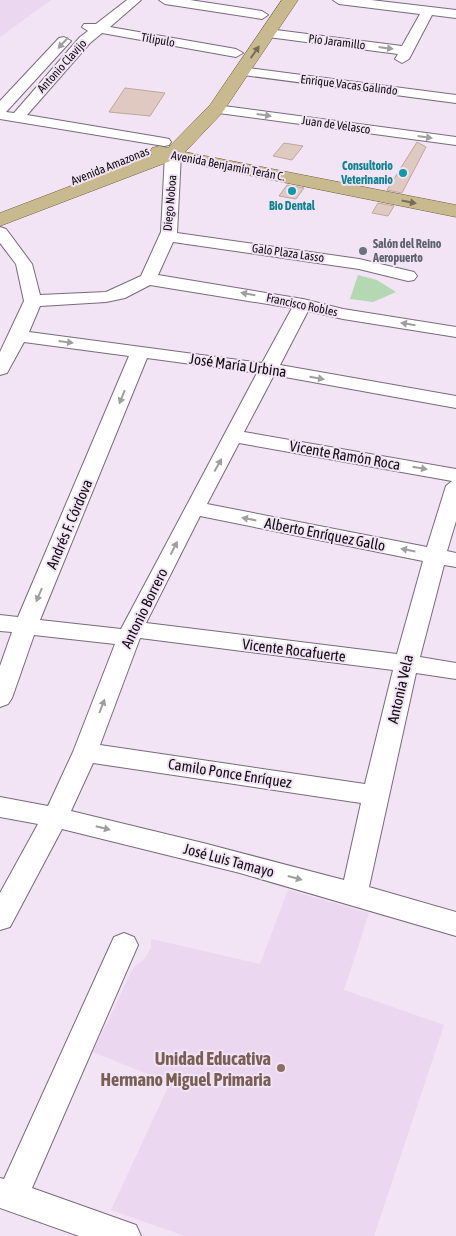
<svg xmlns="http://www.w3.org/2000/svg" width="456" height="1236" font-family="'Asap Condensed',sans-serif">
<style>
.built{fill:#ebd7ef}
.green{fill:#b4d8b1}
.building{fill:#e0c9c0;stroke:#bea79e}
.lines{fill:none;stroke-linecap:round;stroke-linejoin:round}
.minor-casing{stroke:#786b7b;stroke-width:2}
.major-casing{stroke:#715f33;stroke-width:1}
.minor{fill:#fff;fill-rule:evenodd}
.major{fill:#c8b98f;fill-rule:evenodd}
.oneway{fill:#a09ea0}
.oneway2{fill:#766b57}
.culture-dot{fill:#0f9aa8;stroke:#f2e3f5;stroke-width:2}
.worship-dot{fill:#6b7280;stroke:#f2e3f5;stroke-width:2}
.education-dot{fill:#8d6e63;stroke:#f2e3f5;stroke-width:2}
.labels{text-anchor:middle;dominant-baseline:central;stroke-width:4;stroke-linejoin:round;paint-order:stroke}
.far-street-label{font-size:12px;fill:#110c12;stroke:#f2e3f5}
.far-culture-label{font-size:12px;font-weight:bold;fill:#0d838f;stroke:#f2e3f5;text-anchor:end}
.far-worship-label{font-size:12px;font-weight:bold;fill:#5b616d;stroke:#f2e3f5;text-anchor:start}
.street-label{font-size:15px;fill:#110c12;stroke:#f2e3f5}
.near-education-label{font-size:18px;font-weight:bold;fill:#785e54;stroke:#f2e3f5;text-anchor:end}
</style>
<rect width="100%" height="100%" fill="#f2e3f5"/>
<g class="built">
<path d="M 0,0 L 51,0 L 0,37 Z"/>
<path d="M 288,890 L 369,913 L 344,990 L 444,1025 L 374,1236 L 185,1236 L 111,1210 L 170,1083 L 93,1052 L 133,968 L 145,958 L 151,948 L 151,939 L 260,964 Z"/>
</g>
<path class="green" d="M 358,275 L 377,280 L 396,292 L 373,302 L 350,299 Z"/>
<g class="building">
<path d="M 125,88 L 165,93 L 150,116 L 109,112 Z"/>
<path d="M 417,142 L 426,147 L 402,193 L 387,190 Z"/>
<path d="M 284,143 L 303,146 L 292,160 L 273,156 Z"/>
<path d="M 287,185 L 304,188 L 296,199 L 279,196 Z"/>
<path d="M 378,203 L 394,206 L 388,216 L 372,213 Z"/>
</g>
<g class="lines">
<defs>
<g id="minor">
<path d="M 127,0 L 141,0 L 110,27 L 236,49 L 243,53 L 236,57 L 102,33 L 90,43 L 27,115 L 164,138 L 169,139 L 171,142 L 169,145 L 164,146 L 0,119 L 0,101 L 59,38 L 64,37 L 71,41 L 6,112 L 14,113 L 80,37 L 88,31 L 82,27 L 84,24 L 96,24 Z"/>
<path d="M 159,0 L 190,0 L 262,11 L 268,15 L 262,19 L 165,4 Z"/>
<path d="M 333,0 L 371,0 L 456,10 L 456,18 L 432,15 L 409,59 L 402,63 L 395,59 L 398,54 L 268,37 L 261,33 L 268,29 L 402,46 L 420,14 L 339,4 Z"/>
<path d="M 241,67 L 456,95 L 456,103 L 236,74 L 234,71 Z"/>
<path d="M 216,105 L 456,137 L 456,145 L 211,112 L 209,109 L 211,106 Z"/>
<path d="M 173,149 L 178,151 L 181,154 L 177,233 L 359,259 L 414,272 L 417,276 L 414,280 L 408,281 L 359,269 L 173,242 L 158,275 L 303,299 L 343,309 L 456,327 L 456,337 L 343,319 L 308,311 L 280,365 L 456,396 L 456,408 L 274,375 L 244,432 L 456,469 L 456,521 L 447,551 L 456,553 L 456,567 L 444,565 L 420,657 L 456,663 L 456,679 L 416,673 L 369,887 L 456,912 L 456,936 L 240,873 L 62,829 L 10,927 L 0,930 L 0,893 L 38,824 L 0,817 L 0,797 L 48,806 L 73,752 L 115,644 L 34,635 L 12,698 L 8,704 L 0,707 L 0,666 L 12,632 L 0,631 L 0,615 L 18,617 L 129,356 L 24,342 L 7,373 L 0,375 L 0,352 L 24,301 L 16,264 L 0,243 L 0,227 L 6,229 L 32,264 L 40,295 L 106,292 L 141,276 L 161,232 L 165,154 L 168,151 ZM 150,285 L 292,308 L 262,363 L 29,332 L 40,306 L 106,302 L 125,298 ZM 147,358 L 257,373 L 121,629 L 40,620 ZM 239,443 L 452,481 L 446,486 L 427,547 L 207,504 ZM 200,516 L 423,561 L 397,654 L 146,623 ZM 140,638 L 393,670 L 365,784 L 100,745 ZM 93,763 L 361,803 L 344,880 L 203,843 L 71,811 Z"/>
<path d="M 124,933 L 134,937 L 138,945 L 32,1188 L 136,1225 L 141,1236 L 79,1236 L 0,1208 L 0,1178 L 4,1179 L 114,937 Z"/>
</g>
<path id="major" d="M 282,0 L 298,0 L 222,113 L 185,152 L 456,205 L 456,217 L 173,160 L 0,226 L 0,213 L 152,155 L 150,152 L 152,148 L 159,146 L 168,148 L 210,105 Z"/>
</defs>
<use href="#minor" class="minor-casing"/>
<use href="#major" class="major-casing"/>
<use href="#minor" class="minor"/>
<use href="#major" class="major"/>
</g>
<defs><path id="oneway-solid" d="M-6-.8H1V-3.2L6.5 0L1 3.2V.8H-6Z" transform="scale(1.25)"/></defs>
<g class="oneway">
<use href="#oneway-solid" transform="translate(63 43) rotate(133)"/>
<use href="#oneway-solid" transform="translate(386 48) rotate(7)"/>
<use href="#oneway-solid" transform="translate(264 115) rotate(8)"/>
<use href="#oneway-solid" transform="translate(425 137) rotate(8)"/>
<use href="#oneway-solid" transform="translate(248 294) rotate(-170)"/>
<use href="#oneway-solid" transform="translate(408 324) rotate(-171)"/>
<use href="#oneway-solid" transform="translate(66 342) rotate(7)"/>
<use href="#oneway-solid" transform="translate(317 378) rotate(10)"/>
<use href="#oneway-solid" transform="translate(122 397) rotate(112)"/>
<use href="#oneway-solid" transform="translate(218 465) rotate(-61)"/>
<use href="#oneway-solid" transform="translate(420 468) rotate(10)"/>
<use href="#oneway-solid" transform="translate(249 519) rotate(-169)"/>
<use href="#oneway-solid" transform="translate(174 548) rotate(-63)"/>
<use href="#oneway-solid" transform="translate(408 550) rotate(-169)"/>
<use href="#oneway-solid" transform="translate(39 595) rotate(113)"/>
<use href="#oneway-solid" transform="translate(102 706) rotate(-69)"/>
<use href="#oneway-solid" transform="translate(103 828) rotate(14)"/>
<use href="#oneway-solid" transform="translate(295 878) rotate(15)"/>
</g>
<g class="oneway2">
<use href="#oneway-solid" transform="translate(255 52) rotate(-55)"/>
<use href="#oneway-solid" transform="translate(409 202) rotate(11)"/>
</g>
<g class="culture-dot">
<circle cx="403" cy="173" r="5"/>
<circle cx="292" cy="191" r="5"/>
</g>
<circle class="worship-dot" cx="363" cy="251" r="5"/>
<circle class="education-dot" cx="281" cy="1068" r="5"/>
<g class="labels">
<g class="far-street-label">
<text transform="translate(158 40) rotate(10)">Tilipulo</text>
<text transform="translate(337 42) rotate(7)">Pío Jaramillo</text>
<text transform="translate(62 66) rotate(-48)">Antonio Clavijo</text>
<text transform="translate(349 85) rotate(7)">Enrique Vacas Galindo</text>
<text transform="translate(336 125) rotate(8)">Juan de Velasco</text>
<text transform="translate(110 166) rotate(-22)">Avenida Amazonas</text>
<text transform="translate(228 166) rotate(11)">Avenida Benjamín Terán C.</text>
<text transform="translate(170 203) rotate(-85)">Diego Noboa</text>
<text transform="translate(288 253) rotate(8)">Galo Plaza Lasso</text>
<text transform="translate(302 305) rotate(12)">Francisco Robles</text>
</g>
<g class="far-culture-label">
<text x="393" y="166">Consultorio<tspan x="393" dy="14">Veterinanio</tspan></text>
<text x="292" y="206" text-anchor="middle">Bio Dental</text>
</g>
<g class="far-worship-label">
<text x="373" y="244">Salón del Reino<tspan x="373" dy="14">Aeropuerto</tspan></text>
</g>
<g class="street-label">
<text transform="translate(238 365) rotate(8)">José María Urbina</text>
<text transform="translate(345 455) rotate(10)">Vicente Ramón Roca</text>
<text transform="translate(69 524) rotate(-67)">Andrés F. Córdova</text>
<text transform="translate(325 534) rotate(11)">Alberto Enríquez Gallo</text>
<text transform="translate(144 608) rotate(-64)">Antonio Borrero</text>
<text transform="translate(294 650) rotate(7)">Vicente Rocafuerte</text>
<text transform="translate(400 689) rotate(-77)">Antonia Vela</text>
<text transform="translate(230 773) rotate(9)">Camilo Ponce Enríquez</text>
<text transform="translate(229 860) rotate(15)">José Luis Tamayo</text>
</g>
<g class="near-education-label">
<text x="271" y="1058">Unidad Educativa<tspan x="271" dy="21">Hermano Miguel Primaria</tspan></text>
</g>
</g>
</svg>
